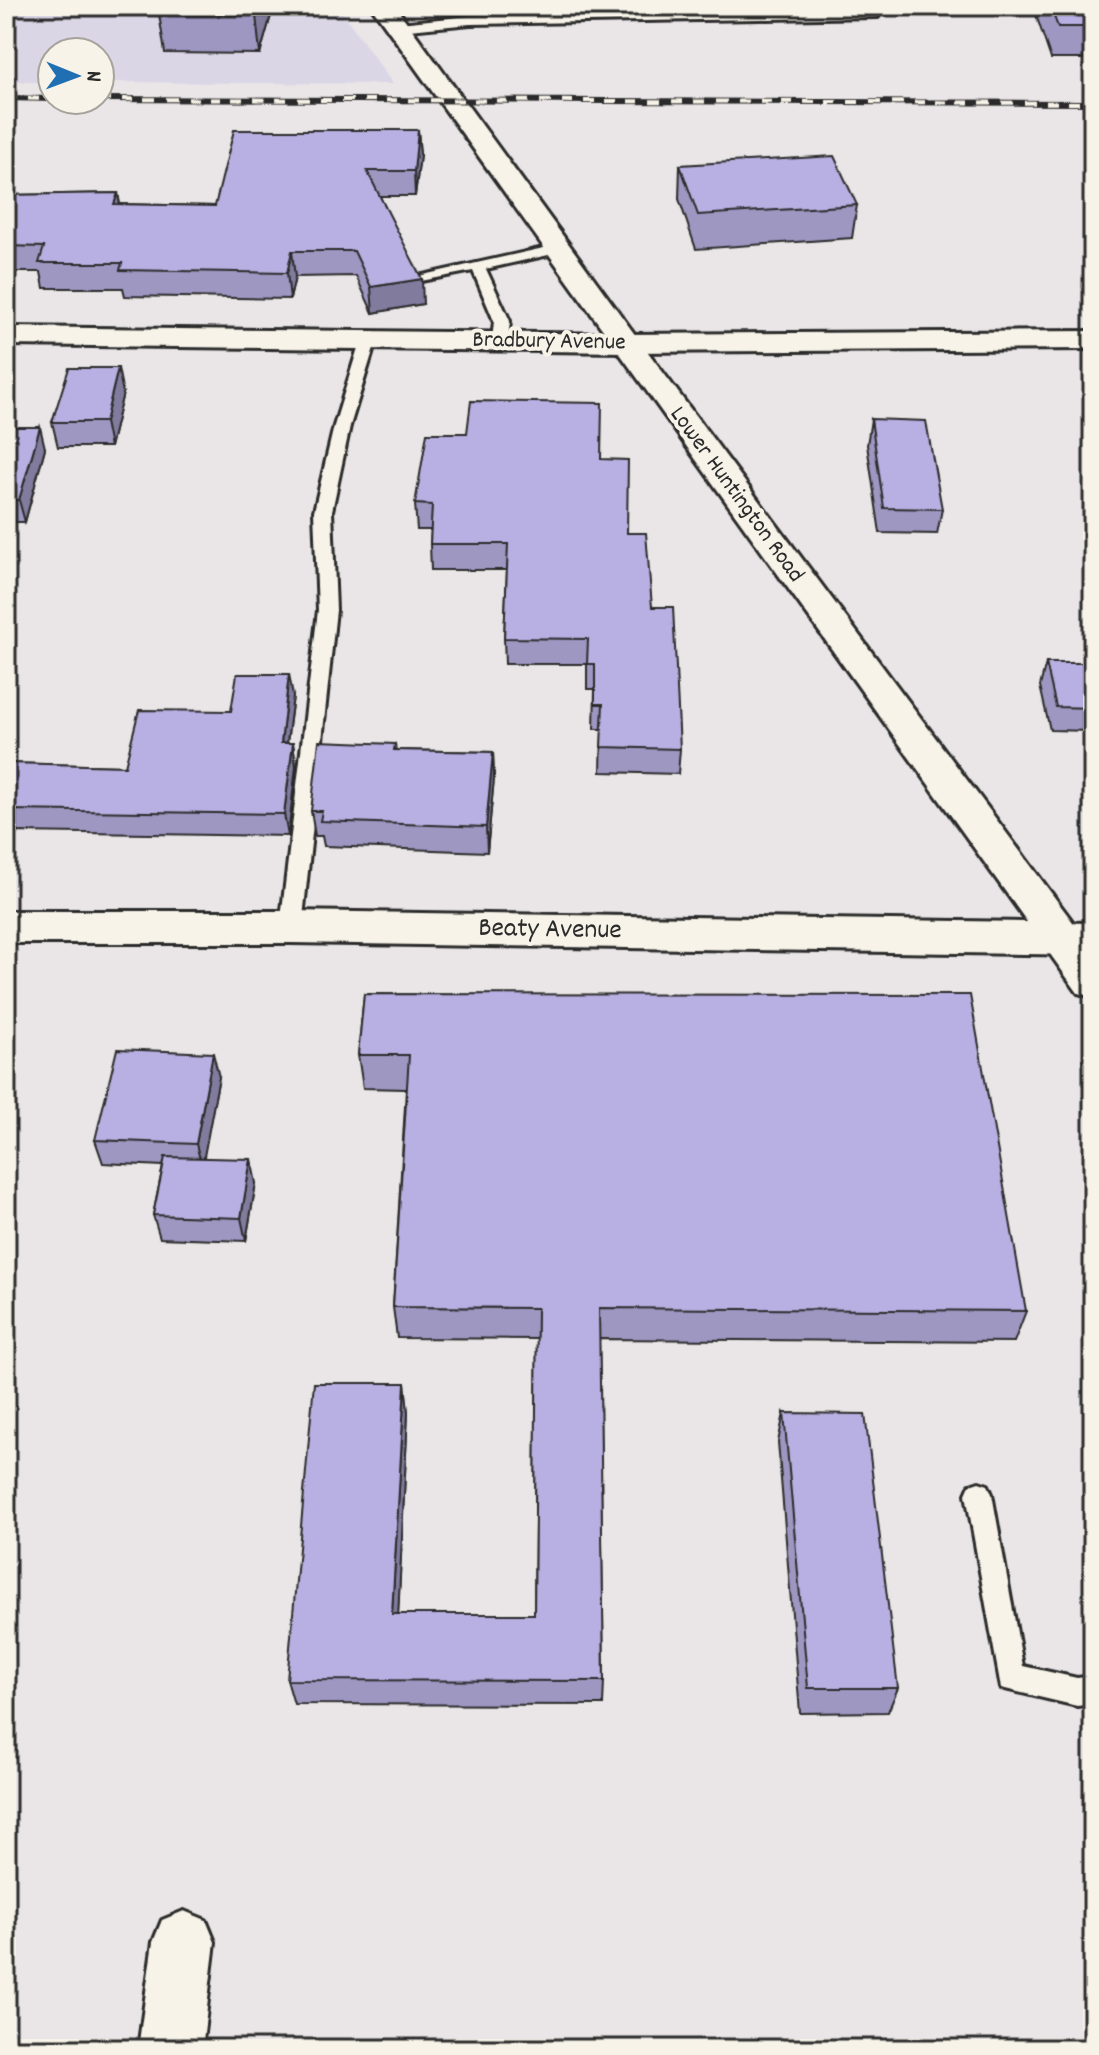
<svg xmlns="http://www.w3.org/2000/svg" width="1099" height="2055" font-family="Dekko,sans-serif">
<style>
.built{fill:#dbd6e6}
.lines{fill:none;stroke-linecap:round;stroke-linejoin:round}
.service-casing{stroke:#2b2b2b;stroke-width:6}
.minor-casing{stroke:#2b2b2b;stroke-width:6}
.secondary-casing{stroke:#2b2b2b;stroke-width:6}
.service{fill:#f7f3e8;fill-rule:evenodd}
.minor{fill:#f7f3e8;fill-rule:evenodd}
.secondary{fill:#f7f3e8;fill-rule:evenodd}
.rail-casing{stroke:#2b2b2b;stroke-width:6}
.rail{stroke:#f7f3e8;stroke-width:4;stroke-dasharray:11;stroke-linecap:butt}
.wall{fill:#9e97c2;stroke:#2b2b2b;stroke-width:2}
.shaded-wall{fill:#817b9e;stroke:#2b2b2b;stroke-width:2}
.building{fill:#b8b0e2;stroke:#2b2b2b;stroke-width:2}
.labels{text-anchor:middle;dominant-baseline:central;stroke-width:8;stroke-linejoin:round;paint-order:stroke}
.far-street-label{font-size:24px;fill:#2b2b2b;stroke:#f7f3e8}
.street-label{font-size:28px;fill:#2b2b2b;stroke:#f7f3e8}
</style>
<rect width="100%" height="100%" fill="#eae6e7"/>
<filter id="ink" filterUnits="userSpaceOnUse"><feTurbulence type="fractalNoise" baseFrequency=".0125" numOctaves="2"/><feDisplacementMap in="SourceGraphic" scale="16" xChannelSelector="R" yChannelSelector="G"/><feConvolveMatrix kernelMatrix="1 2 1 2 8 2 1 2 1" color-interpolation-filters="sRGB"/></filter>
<g filter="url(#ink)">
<path class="built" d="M 6,6 L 338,6 L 393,84 L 100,82 L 100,52 L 52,52 L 52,82 L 6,82 Z"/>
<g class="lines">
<defs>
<g id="service">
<path d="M 874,10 L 878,11 L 878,17 L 470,24 L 399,31 L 393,27 L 399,23 L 470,16 Z"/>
<path d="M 557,245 L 564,249 L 562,252 L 486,269 L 510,321 L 508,341 L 500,346 L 492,341 L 494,321 L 473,271 L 421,281 L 414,277 Z"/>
<path d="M 369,333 L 377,338 L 350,426 L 332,511 L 336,610 L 302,927 L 291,935 L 280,927 L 318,610 L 314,511 L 334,426 L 361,338 Z"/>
<path d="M 979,1482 L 988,1485 L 992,1494 L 1023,1666 L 1077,1678 L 1093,1676 L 1093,1704 L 1077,1706 L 1001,1688 L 966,1494 L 970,1485 Z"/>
</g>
<g id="minor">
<path d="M 6,327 L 625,334 L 1093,331 L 1093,349 L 625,352 L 6,345 Z"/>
<path d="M 6,911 L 291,911 L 1093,923 L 1093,955 L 291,943 L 6,943 Z"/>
<path d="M 184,1911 L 206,1920 L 215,1942 L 202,2049 L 138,2049 L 153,1942 L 162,1920 Z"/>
</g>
<path id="secondary" d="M 371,6 L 395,6 L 636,336 L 1093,949 L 1093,997 L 1078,993 Z"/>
</defs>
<use href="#service" class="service-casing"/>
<use href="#minor" class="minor-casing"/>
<use href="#secondary" class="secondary-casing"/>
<use href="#service" class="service"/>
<use href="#minor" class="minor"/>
<use href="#secondary" class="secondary"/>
<defs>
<g id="rail">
<path d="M 6,98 L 52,99"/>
<path d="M 100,99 L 1093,103"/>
</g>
</defs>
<use href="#rail" class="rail-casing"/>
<use href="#rail" class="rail"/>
</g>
<g class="wall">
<path d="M 162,6 L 271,6 L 272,12 L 260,54 L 165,53 L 159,14 Z"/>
<path d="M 1033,6 L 1093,6 L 1093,59 L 1051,59 Z"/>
<path d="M 418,130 L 420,155 L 415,196 L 380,196 L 423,304 L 373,313 L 356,276 L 295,277 L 290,299 L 125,296 L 123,288 L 44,288 L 41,272 L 6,272 L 6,195 L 118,193 L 120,204 L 215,206 Z"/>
<path d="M 680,165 L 857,205 L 852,238 L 696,249 L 679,199 Z"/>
<path d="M 123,393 L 110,447 L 58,447 L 52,422 Z"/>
<path d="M 871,419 L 942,509 L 937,534 L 880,533 L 867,445 Z"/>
<path d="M 6,427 L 45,448 L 25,522 L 6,522 Z"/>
<path d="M 601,459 L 652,607 L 680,749 L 678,774 L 601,772 L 602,729 L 594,729 L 595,689 L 587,689 L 587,664 L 505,664 L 504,638 L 507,570 L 431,570 L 430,544 L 431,530 L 417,530 L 415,504 Z"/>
<path d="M 1046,663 L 1093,663 L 1093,738 L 1091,731 L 1050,730 L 1040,686 Z"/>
<path d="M 293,696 L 287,743 L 293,743 L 296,766 L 288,836 L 17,832 L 14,843 L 6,843 L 6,763 L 125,766 L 231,711 Z"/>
<path d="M 395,744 L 396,750 L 493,752 L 494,778 L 487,852 L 324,846 L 322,836 L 315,836 L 311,811 Z"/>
<path d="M 364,994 L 1026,1311 L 1014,1342 L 599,1339 L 604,1681 L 603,1705 L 294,1704 L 287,1680 L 405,1383 L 408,1413 L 398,1614 L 534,1614 L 537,1339 L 397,1338 L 393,1307 L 406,1089 L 363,1088 L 358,1055 Z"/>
<path d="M 219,1077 L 203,1158 L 256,1183 L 246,1241 L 160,1238 L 153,1215 L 163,1166 L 103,1163 L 95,1140 Z"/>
<path d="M 784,1413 L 898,1688 L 888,1712 L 800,1713 L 778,1442 Z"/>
</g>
<g class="shaded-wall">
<path d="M 258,6 L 271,6 L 272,12 L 260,54 L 256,15 Z"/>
<path d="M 418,130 L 420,155 L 415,196 L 414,171 Z"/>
<path d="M 118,193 L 122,219 L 114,204 Z"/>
<path d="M 292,251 L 295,277 L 290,299 L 287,273 Z"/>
<path d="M 422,279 L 423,304 L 373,313 L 371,287 Z"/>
<path d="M 118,368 L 123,393 L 110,447 L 105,422 Z"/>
<path d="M 40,427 L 45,448 L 25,522 L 19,500 Z"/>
<path d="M 289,674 L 293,696 L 284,765 L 281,743 Z"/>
<path d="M 293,743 L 296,766 L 288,836 L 284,814 Z"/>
<path d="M 493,752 L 494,778 L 487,852 L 486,827 Z"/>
<path d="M 10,810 L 17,832 L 14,843 L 7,821 Z"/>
<path d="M 213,1053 L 219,1077 L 202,1167 L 196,1144 Z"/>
<path d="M 251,1159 L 256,1183 L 246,1241 L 241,1218 Z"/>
<path d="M 405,1383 L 408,1413 L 397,1639 L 392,1614 Z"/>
</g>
<g class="building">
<path d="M 162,6 L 258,6 L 256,15 L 159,14 Z"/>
<path d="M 1050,6 L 1093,6 L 1093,27 L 1058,27 Z"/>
<path d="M 234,130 L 418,130 L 414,171 L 367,171 L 422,279 L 371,287 L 354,251 L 292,251 L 287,273 L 120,270 L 122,263 L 39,263 L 44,247 L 6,246 L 6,195 L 118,193 L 114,204 L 215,206 Z"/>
<path d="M 834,156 L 857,205 L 698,215 L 680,165 Z"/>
<path d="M 69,368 L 118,368 L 105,422 L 52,422 Z"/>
<path d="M 471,401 L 602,403 L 601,459 L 628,460 L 627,533 L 646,533 L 652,607 L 673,607 L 680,749 L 601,747 L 603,704 L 595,704 L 595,664 L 587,664 L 588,639 L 504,638 L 508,544 L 430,544 L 432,505 L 415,504 L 427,433 L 467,433 Z"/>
<path d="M 871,419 L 926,421 L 942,509 L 884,508 Z"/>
<path d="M 6,427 L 40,427 L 19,500 L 6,500 Z"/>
<path d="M 1046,663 L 1093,663 L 1093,708 L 1056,707 Z"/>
<path d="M 237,674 L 289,674 L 281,743 L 293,743 L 284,814 L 10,810 L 7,821 L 6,821 L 6,763 L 125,766 L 139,710 L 231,711 Z"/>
<path d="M 319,741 L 395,744 L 394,750 L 493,752 L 486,827 L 320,821 L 322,811 L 311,811 Z"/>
<path d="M 364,994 L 970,995 L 1026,1311 L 599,1308 L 604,1681 L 287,1680 L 314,1383 L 405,1383 L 392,1614 L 534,1614 L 537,1308 L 393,1307 L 409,1055 L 358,1055 Z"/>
<path d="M 117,1049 L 213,1053 L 196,1144 L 95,1140 Z"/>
<path d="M 165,1157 L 251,1159 L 241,1218 L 153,1215 Z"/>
<path d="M 784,1413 L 865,1414 L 898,1688 L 808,1688 Z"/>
</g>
</g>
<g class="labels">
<g class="far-street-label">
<text transform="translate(549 342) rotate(1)">Bradbury Avenue</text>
<text transform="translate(736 495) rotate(54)">Lower Huntington Road</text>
</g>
<g class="street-label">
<text transform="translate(550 931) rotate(1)">Beaty Avenue</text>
</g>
</g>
<rect width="1099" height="2055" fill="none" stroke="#f7f3e8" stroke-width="32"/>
<rect x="16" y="16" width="1067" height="2023" fill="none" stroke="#2b2b2b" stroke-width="3" filter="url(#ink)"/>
<g transform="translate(76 76) rotate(91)"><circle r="38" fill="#f7f3e8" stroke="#a5a39c" stroke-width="2"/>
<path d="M0-6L14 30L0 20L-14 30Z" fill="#1f6fb2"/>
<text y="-12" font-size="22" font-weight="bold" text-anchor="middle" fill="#2b2b2b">N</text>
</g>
</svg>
